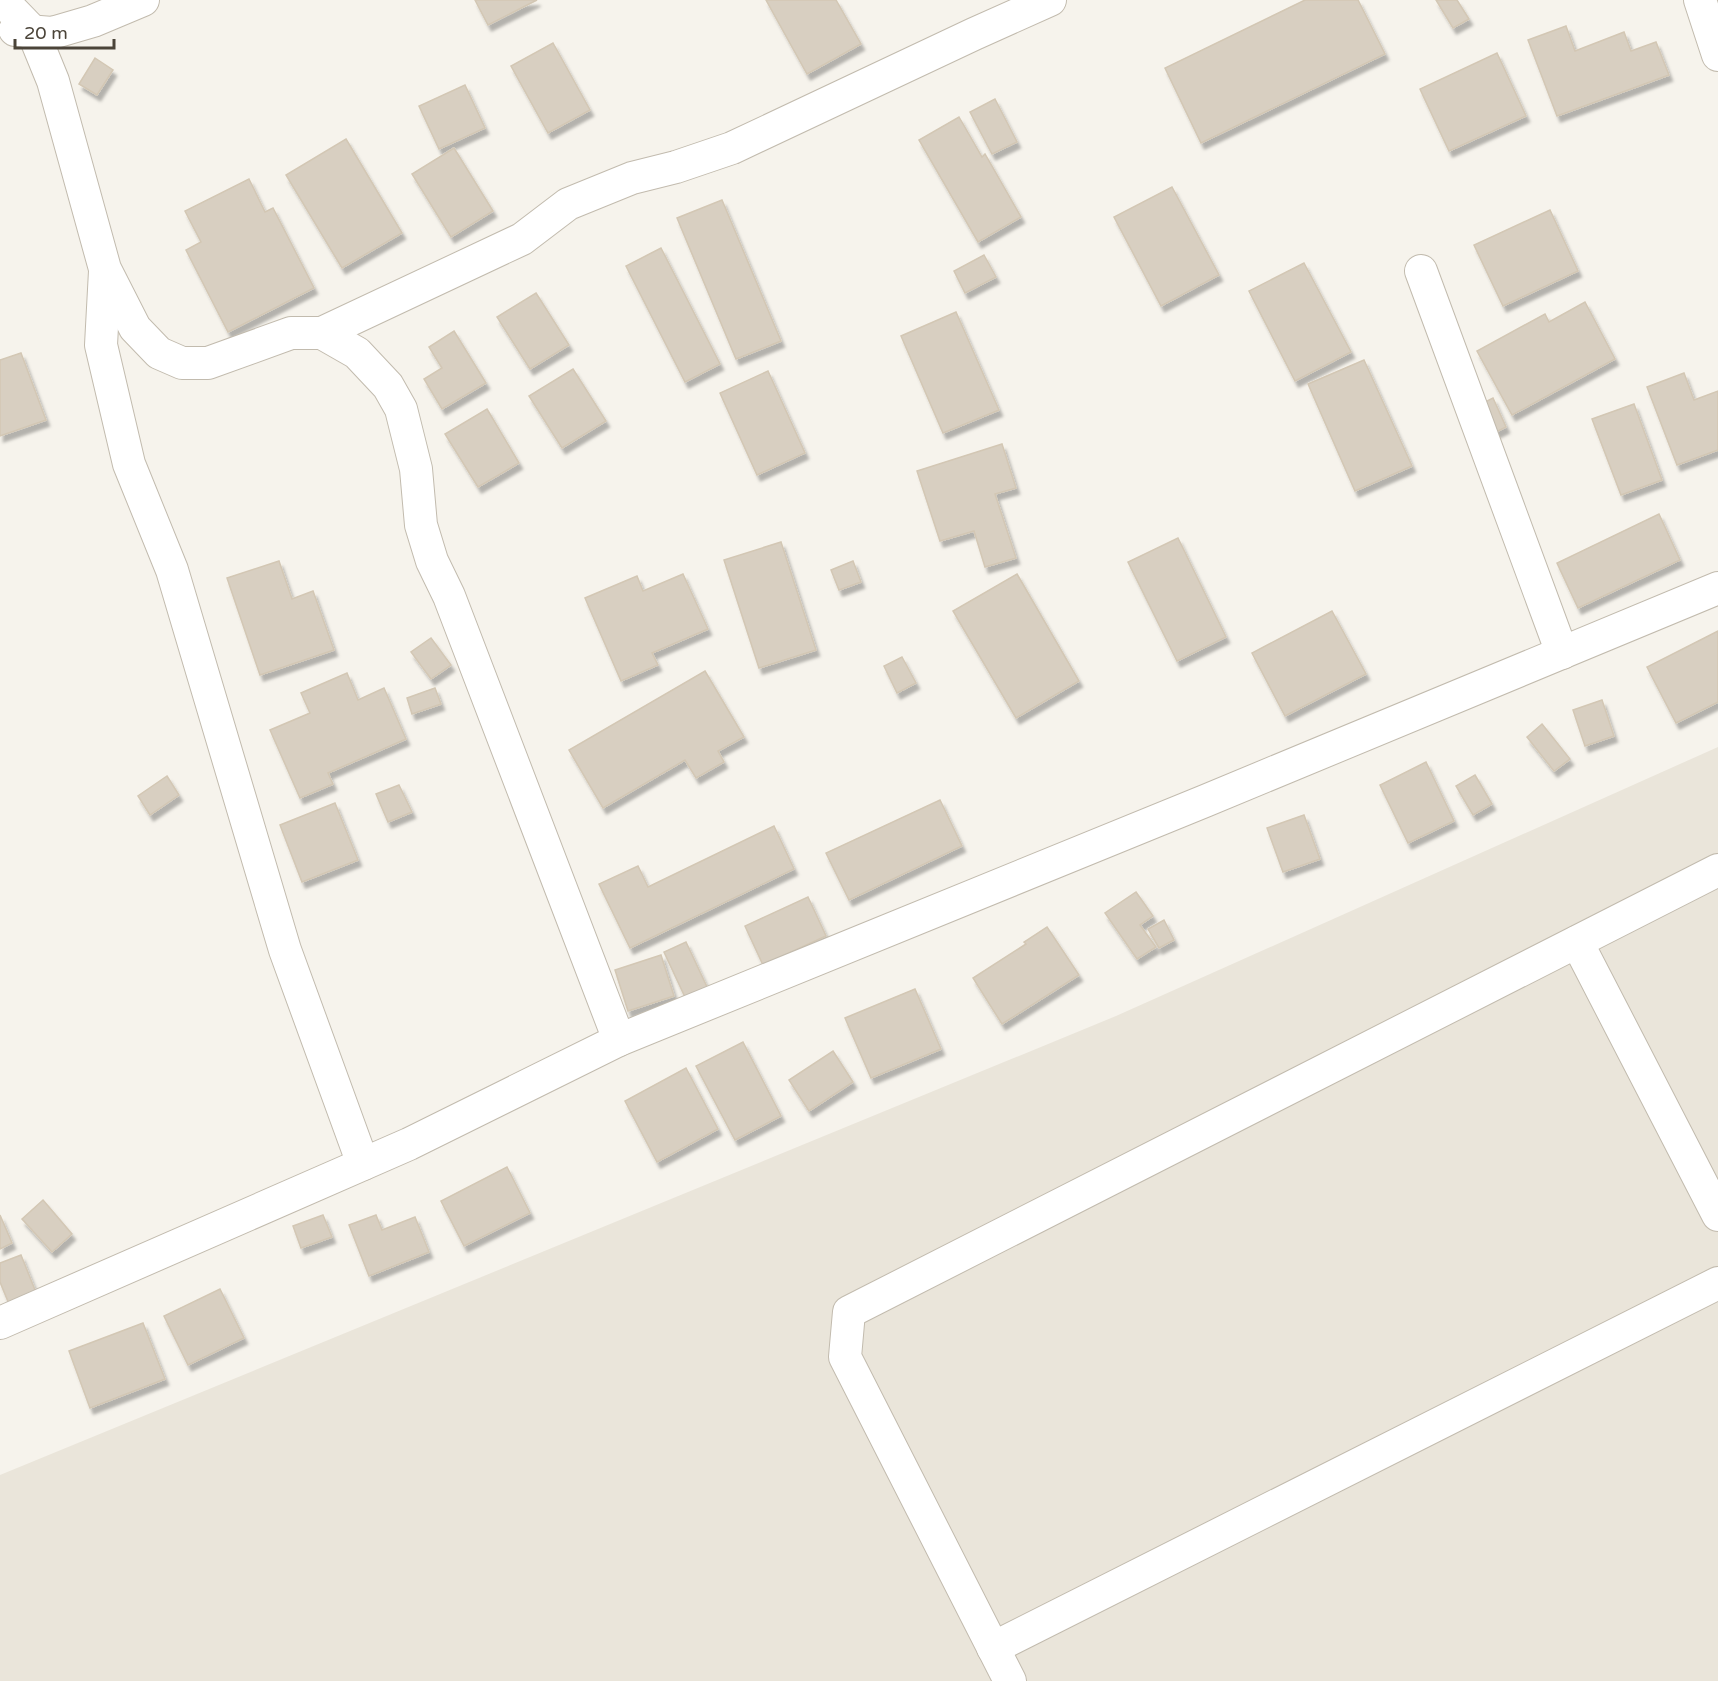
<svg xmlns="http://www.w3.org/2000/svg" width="1718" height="1681" font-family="'Varela Round',sans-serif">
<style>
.residential{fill:#eae5da}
.building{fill:#d8cfc1;stroke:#d3c7b4;stroke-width:1.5;filter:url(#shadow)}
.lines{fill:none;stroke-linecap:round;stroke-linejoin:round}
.minor-casing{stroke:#c2bbae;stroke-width:34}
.minor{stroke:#fff;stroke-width:32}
</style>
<defs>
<filter id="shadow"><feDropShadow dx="3.5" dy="6" stdDeviation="1.5" flood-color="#0004"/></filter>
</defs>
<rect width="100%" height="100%" fill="#f6f3ec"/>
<path class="residential" d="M 1718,747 L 1718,1681 L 0,1681 L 0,1475 L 1116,1016 Z"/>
<g class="building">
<path d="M 475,0 L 537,0 L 488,25 Z"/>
<path d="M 766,0 L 836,0 L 861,44 L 807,74 Z"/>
<path d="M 1305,0 L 1358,0 L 1385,54 L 1201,143 L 1165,68 Z"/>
<path d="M 1436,0 L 1457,0 L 1469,19 L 1453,28 Z"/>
<path d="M 1566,26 L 1575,51 L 1624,32 L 1631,51 L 1656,42 L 1669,75 L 1557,116 L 1528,40 Z"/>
<path d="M 553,43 L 590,110 L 548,133 L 511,66 Z"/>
<path d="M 1497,53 L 1526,116 L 1449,151 L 1420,89 Z"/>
<path d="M 95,58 L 113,70 L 97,95 L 79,84 Z"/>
<path d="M 465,85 L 485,128 L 439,149 L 419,106 Z"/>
<path d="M 995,99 L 1017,142 L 992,154 L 970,112 Z"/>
<path d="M 959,117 L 982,157 L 985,154 L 1021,217 L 978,242 L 919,140 Z"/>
<path d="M 346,139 L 402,233 L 342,268 L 286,175 Z"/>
<path d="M 454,148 L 493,211 L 451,237 L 412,174 Z"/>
<path d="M 249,179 L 265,212 L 273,208 L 314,288 L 228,332 L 186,250 L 201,242 L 185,211 Z"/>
<path d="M 1172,187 L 1219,275 L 1161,306 L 1114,217 Z"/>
<path d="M 722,200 L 781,341 L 736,359 L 677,218 Z"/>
<path d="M 1550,210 L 1578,271 L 1503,306 L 1474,245 Z"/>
<path d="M 661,248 L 720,364 L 685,382 L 626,266 Z"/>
<path d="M 984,255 L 996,277 L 965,293 L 954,271 Z"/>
<path d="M 1304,263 L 1351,352 L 1295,381 L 1249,291 Z"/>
<path d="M 536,293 L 569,345 L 530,369 L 497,317 Z"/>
<path d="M 1585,302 L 1615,359 L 1512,415 L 1477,351 L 1545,314 L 1549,322 Z"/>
<path d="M 956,312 L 999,410 L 943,433 L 901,336 Z"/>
<path d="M 454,331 L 486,383 L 442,409 L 424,379 L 442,368 L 429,347 Z"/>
<path d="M 21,353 L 46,420 L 0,436 L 0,360 Z"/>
<path d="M 1364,360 L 1412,466 L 1355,491 L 1308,384 Z"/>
<path d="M 573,369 L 606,421 L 562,448 L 529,396 Z"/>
<path d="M 768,371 L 805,453 L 757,475 L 720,393 Z"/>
<path d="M 1684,373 L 1694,400 L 1718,391 L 1718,450 L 1677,465 L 1647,387 Z"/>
<path d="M 1493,398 L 1506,427 L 1490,435 L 1477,406 Z"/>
<path d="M 1634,404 L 1662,480 L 1621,495 L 1592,419 Z"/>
<path d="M 487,409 L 519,463 L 478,487 L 445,434 Z"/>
<path d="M 1002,444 L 1016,488 L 995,494 L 1016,558 L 985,567 L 974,531 L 940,541 L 917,471 Z"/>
<path d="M 1659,514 L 1680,560 L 1578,608 L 1557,563 Z"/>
<path d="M 1178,538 L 1226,637 L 1177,661 L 1128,562 Z"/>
<path d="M 781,542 L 816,650 L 759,668 L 724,560 Z"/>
<path d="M 279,561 L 292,599 L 313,591 L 334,650 L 260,675 L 227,578 Z"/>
<path d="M 853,561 L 861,582 L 839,590 L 831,570 Z"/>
<path d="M 683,574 L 708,629 L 652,653 L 658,665 L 621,681 L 585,598 L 637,576 L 643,591 Z"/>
<path d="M 1017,574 L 1079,681 L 1016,718 L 953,611 Z"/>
<path d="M 1332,611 L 1366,674 L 1285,716 L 1252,653 Z"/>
<path d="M 1718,631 L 1718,702 L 1676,723 L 1647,667 Z"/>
<path d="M 431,638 L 451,665 L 431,679 L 411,652 Z"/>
<path d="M 902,657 L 916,683 L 897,693 L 884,666 Z"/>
<path d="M 705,671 L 744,737 L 718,751 L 724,762 L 696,778 L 685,760 L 603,808 L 569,750 Z"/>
<path d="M 347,673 L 358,700 L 384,688 L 406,739 L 328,773 L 333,784 L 300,798 L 270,730 L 310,713 L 301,693 Z"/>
<path d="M 435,688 L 441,704 L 412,714 L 407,698 Z"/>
<path d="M 1602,700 L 1614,736 L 1585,746 L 1573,710 Z"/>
<path d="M 1542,724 L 1570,759 L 1554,771 L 1527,737 Z"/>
<path d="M 1426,762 L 1454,821 L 1408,843 L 1380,785 Z"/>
<path d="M 1475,775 L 1492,804 L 1473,815 L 1456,786 Z"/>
<path d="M 167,776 L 179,795 L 150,815 L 138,796 Z"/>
<path d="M 399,785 L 412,812 L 388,822 L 376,794 Z"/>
<path d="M 940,800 L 962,846 L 849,900 L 826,853 Z"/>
<path d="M 335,803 L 358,860 L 302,882 L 280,825 Z"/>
<path d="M 1304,815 L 1320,859 L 1283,872 L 1267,828 Z"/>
<path d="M 774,826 L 794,869 L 630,948 L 599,884 L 638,866 L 648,887 Z"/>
<path d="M 1136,892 L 1153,916 L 1140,925 L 1156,947 L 1137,959 L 1105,913 Z"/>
<path d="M 808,897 L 826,936 L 763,965 L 745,926 Z"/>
<path d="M 1164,920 L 1174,940 L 1159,948 L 1148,929 Z"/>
<path d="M 1047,927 L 1079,975 L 1002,1024 L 973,978 L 1026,944 L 1024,942 Z"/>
<path d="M 686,942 L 707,987 L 685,997 L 664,952 Z"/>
<path d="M 661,955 L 674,996 L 628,1011 L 615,970 Z"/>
<path d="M 915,989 L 941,1049 L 871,1078 L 845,1018 Z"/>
<path d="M 743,1042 L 781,1116 L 735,1140 L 696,1066 Z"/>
<path d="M 833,1051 L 853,1082 L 809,1111 L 789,1080 Z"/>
<path d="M 686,1068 L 718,1129 L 657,1162 L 625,1101 Z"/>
<path d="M 507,1167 L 530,1213 L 464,1246 L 441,1201 Z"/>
<path d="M 43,1200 L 72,1234 L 52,1252 L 22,1219 Z"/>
<path d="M 0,1215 L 12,1243 L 0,1249 Z"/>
<path d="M 323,1215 L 332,1237 L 301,1248 L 293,1226 Z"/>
<path d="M 376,1215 L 382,1230 L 415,1217 L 429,1252 L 369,1276 L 349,1225 Z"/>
<path d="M 21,1255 L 41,1305 L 14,1316 L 0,1282 L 0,1263 Z"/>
<path d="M 220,1289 L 244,1338 L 188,1365 L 164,1316 Z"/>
<path d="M 143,1323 L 165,1379 L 90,1408 L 69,1351 Z"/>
</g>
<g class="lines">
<defs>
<g id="minor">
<path d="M 2,0 L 33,32 L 53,81 L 105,269 L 135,328 L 159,353 L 182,363 L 208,363 L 291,333 L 322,333 L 357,353 L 388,386 L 401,409 L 416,469 L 421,525 L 432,561 L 449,596 L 619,1040"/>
<path d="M 1700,0 L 1718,55"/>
<path d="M 15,30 L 52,33 L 93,21 L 143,0"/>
<path d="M 105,271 L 101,345 L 129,464 L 172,570 L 285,950 L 363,1164"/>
<path d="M 1421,271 L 1562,653"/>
<path d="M 322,333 L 522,239 L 568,204 L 632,178 L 676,167 L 732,148 L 974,34 L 1050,0"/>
<path d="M 1577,942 L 1718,1215"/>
<path d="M 0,1323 L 409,1144 L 619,1040 L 1205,801 L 1718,588"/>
<path d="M 993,1648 L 1718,1283"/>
<path d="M 1010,1681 L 845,1357 L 849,1312 L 1718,870"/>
</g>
</defs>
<use href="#minor" class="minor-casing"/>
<use href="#minor" class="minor"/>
</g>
<path d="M15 39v9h99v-9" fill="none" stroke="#4b4439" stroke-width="3"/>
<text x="24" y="39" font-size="18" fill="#4b4439" stroke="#ffffff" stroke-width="4.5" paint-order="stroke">20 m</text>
</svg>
